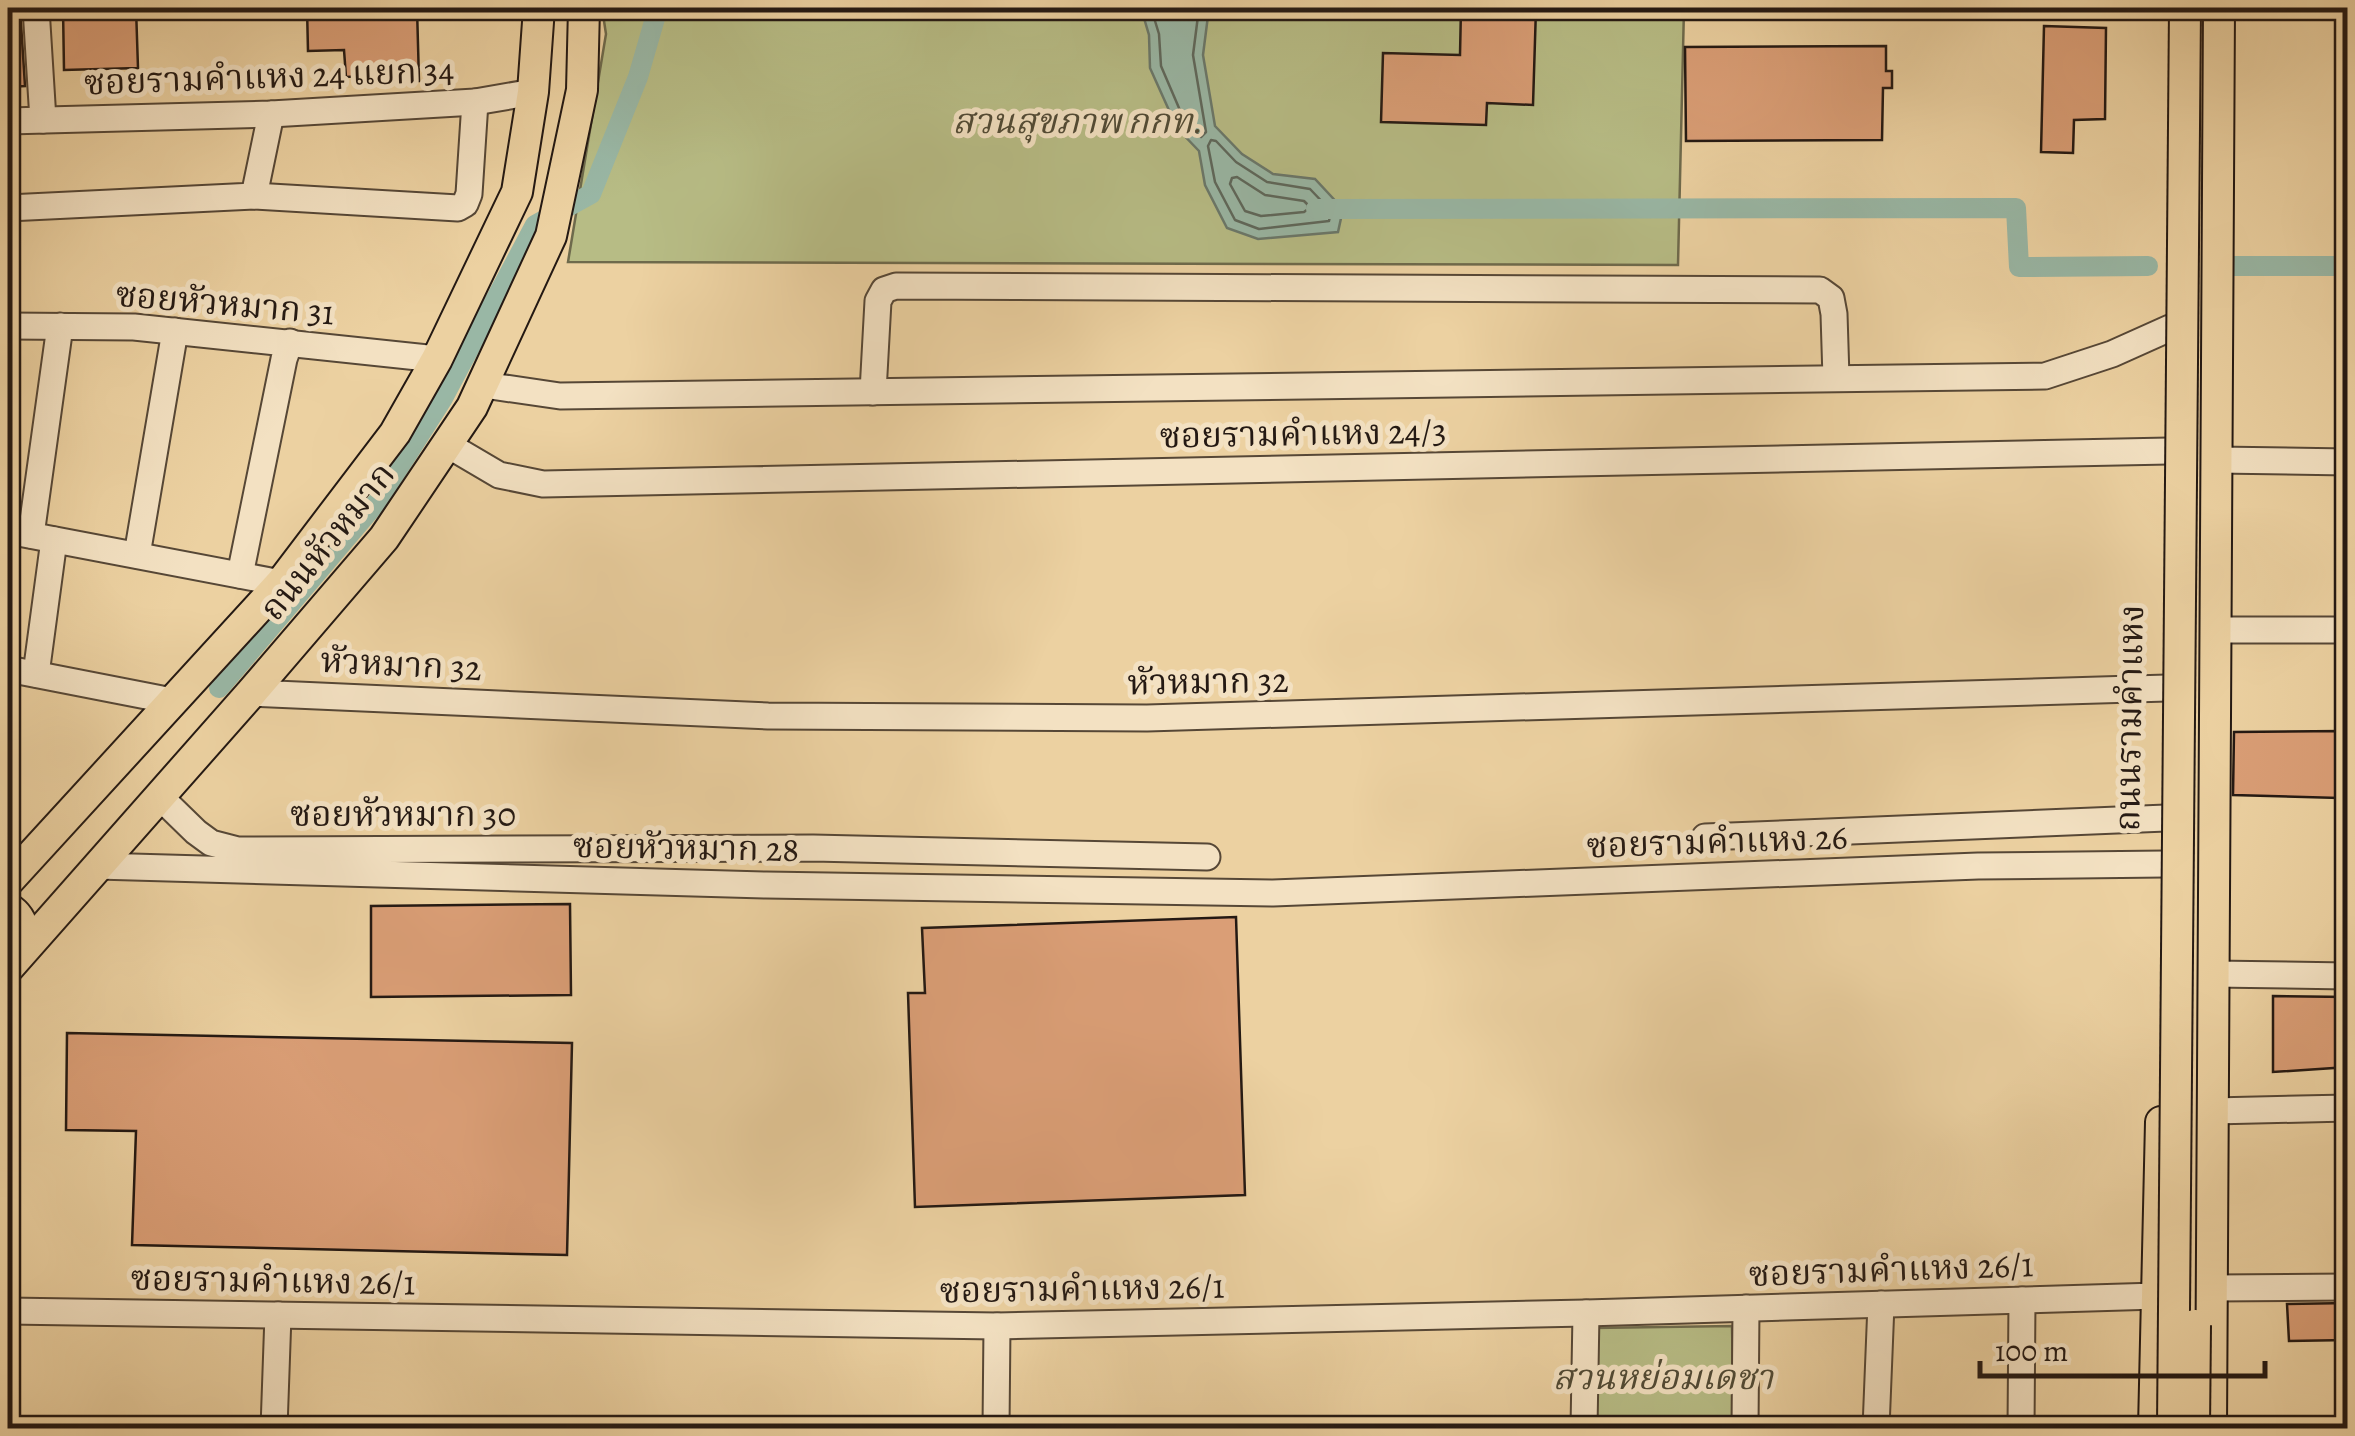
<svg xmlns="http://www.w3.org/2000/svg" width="2355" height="1436" font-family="Alegreya,'Noto Serif Thai',serif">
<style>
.green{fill:#b7bc85;stroke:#6e6a4c;stroke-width:2.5}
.water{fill:#99b7a5;stroke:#6a786b;stroke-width:2.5}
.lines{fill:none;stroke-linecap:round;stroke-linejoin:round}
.shore{stroke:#5e685c;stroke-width:2.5}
.canal{stroke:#99b7a5;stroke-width:20}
.building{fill:#da9e76;stroke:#241913;stroke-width:2.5}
.minor-casing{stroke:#564736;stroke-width:29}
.major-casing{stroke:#241913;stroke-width:34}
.minor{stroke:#f3e1c2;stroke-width:25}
.major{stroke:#ecd1a1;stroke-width:30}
.major-bridge-casing{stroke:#241913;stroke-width:34;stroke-linecap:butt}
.major-bridge{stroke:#ecd1a1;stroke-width:30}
.labels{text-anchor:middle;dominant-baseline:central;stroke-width:10;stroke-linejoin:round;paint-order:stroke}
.street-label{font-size:35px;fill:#241913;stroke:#f3e1c2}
.park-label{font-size:35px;font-style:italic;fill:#504a35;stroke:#f3e1c2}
</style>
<rect width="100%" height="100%" fill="#ecd1a1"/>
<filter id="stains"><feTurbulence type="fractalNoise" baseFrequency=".002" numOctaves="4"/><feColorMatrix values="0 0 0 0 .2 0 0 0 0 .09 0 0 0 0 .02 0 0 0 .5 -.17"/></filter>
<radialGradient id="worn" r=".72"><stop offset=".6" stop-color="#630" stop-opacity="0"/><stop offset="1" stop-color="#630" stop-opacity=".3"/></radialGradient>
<g class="green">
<path d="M 602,8 L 1684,8 L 1678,265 L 568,262 L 606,34 Z"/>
<path d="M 1893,8 L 2158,8 L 2158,11 Z"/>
<path d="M 1732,1326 L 1734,1428 L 1595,1428 L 1593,1328 Z"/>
</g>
<path class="water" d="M 1141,8 L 1209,8 L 1203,55 L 1215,126 L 1242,154 L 1273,174 L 1315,179 L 1343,209 L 1338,232 L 1258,239 L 1227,228 L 1205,185 L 1199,151 L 1177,128 L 1150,68 L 1149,35 Z"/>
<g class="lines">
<g class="shore">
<path d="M 1151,8 L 1159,34 L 1161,66 L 1185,122 L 1201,137 L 1206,132 L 1193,55 L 1199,8"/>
<path d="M 1211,140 L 1216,141 L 1236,162 L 1267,182 L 1310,189 L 1331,211 L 1329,221 L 1259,229 L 1235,220 L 1215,182 L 1208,146 Z"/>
<path d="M 1232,178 L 1237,177 L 1265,195 L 1304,201 L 1308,205 L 1308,209 L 1304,212 L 1261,216 L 1245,211 L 1230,184 Z"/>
</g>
<g class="canal">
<path d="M 1316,209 L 2016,208 L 2019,267 L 2148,266"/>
<path d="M 2228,266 L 2348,266"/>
<path d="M 219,688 L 377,502 L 442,400 L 535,225 L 591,194 L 638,77 L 658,8"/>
</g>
</g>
<g class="building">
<path d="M 8,8 L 20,8 L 25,86 L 8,87 Z"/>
<path d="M 63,8 L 136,8 L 138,68 L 64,70 Z"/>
<path d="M 307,8 L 417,8 L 419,81 L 386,81 L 386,75 L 346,77 L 344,50 L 308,51 Z"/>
<path d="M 1461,8 L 1536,8 L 1533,105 L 1487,103 L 1486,125 L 1381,122 L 1383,53 L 1460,55 Z"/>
<path d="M 2044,26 L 2106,28 L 2105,119 L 2074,120 L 2073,153 L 2041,152 Z"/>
<path d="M 1886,46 L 1886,71 L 1892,71 L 1892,88 L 1883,88 L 1882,140 L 1686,141 L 1685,47 Z"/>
<path d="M 2341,731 L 2339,798 L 2233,795 L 2234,732 Z"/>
<path d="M 570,904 L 571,995 L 371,997 L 371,906 Z"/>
<path d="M 1236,917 L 1245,1195 L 915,1207 L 908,993 L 925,993 L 922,928 Z"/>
<path d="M 2273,996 L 2348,997 L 2348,1067 L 2273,1072 Z"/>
<path d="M 67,1033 L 572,1043 L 567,1255 L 132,1245 L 136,1131 L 66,1130 Z"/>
<path d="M 2348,1303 L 2348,1340 L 2289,1341 L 2287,1304 Z"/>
</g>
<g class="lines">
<defs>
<g id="minor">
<path d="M 36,8 L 43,120"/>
<path d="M 8,121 L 271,114 L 475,102 L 533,92"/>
<path d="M 254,196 L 458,208 L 465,204 L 469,194 L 475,102"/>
<path d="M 8,208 L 254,196 L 271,114"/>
<path d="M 8,326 L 134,327 L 437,359"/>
<path d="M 484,385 L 560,396 L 2045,376 L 2112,354 L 2170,328"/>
<path d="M 873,392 L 878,301 L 884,290 L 896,286 L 1820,290 L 1831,298 L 1834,314 L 1836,378"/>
<path d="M 448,445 L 499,475 L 543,484 L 2169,451"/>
<path d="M 2217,460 L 2348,462"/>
<path d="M 8,531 L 281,583"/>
<path d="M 31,535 L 60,326"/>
<path d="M 137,555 L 175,331"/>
<path d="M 240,575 L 284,359 L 290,342"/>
<path d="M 2215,630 L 2348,630"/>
<path d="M 8,669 L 172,701"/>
<path d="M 36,674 L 54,540"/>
<path d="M 251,693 L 768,716 L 1147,718 L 2167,688"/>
<path d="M 159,796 L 196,832 L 211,843 L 238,850 L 813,848 L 1207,857"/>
<path d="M 1705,837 L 2166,818"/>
<path d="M 97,866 L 766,885 L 1273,893 L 1978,866 L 2165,864"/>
<path d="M 2213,974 L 2348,976"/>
<path d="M 2213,1111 L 2348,1108"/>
<path d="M 2213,1288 L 2348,1287"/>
<path d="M 8,1311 L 997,1326 L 1586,1313 L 2157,1296"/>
<path d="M 274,1428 L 278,1315"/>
<path d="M 996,1428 L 997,1326"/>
<path d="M 1584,1428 L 1586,1313"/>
<path d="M 1745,1428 L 1746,1308"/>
<path d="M 1876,1428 L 1881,1304"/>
<path d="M 2021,1428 L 2022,1300"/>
</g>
<g id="major">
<path d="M 8,881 L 281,583 L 395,433 L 437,359 L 517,192 L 533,92 L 539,8"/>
<path d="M 8,908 C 27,920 24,937 18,956"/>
<path d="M 8,968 L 251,693 L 384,538 L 472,407 L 551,236 L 582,90 L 584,8"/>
<path d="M 2154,1428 L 2161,1122"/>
<path d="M 2211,1428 L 2219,8"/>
</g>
</defs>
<use href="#minor" class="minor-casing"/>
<use href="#major" class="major-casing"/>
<use href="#minor" class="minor"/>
<use href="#major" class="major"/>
<defs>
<g id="major-bridge">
<path d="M 2173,1428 L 2185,8"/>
<path d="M 2194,1428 L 2195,1325"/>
</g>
</defs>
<use href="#major-bridge" class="major-bridge-casing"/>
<use href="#major-bridge" class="major-bridge"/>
</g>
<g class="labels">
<g class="street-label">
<text transform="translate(269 76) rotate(-2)">ซอยรามคำแหง 24 แยก 34</text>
<text transform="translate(225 303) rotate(5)">ซอยหัวหมาก 31</text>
<text transform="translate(1303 433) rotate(-1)">ซอยรามคำแหง 24/3</text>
<text transform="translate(327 541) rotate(-51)">ถนนหัวหมาก</text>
<text transform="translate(401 664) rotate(3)">หัวหมาก 32</text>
<text transform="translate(1208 681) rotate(-1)">หัวหมาก 32</text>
<text transform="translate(2129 718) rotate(-89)">ถนนรามคำแหง</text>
<text x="403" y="814">ซอยหัวหมาก 30</text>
<text transform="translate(1717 841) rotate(-2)">ซอยรามคำแหง 26</text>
<text transform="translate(686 847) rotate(1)">ซอยหัวหมาก 28</text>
<text transform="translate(1891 1269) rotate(-2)">ซอยรามคำแหง 26/1</text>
<text transform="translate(273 1280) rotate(1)">ซอยรามคำแหง 26/1</text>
<text transform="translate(1082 1288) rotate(-1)">ซอยรามคำแหง 26/1</text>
</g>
<g class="park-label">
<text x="1078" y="121">สวนสุขภาพ กกท.</text>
<text x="1663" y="1377">สวนหย่อมเดชา</text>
</g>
</g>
<rect width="2355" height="1436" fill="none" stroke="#ecd1a1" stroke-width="40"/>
<rect x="10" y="10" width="2335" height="1416" fill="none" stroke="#241913" stroke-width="5"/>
<rect x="20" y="20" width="2315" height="1396" fill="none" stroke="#241913" stroke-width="2.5"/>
<path d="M1980 1361v15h285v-15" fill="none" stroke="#241913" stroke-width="5"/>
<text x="1995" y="1361" font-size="30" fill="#241913" stroke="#f3e1c2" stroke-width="8" paint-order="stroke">100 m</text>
<rect width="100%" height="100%" filter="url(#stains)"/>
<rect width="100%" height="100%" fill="url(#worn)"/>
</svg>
